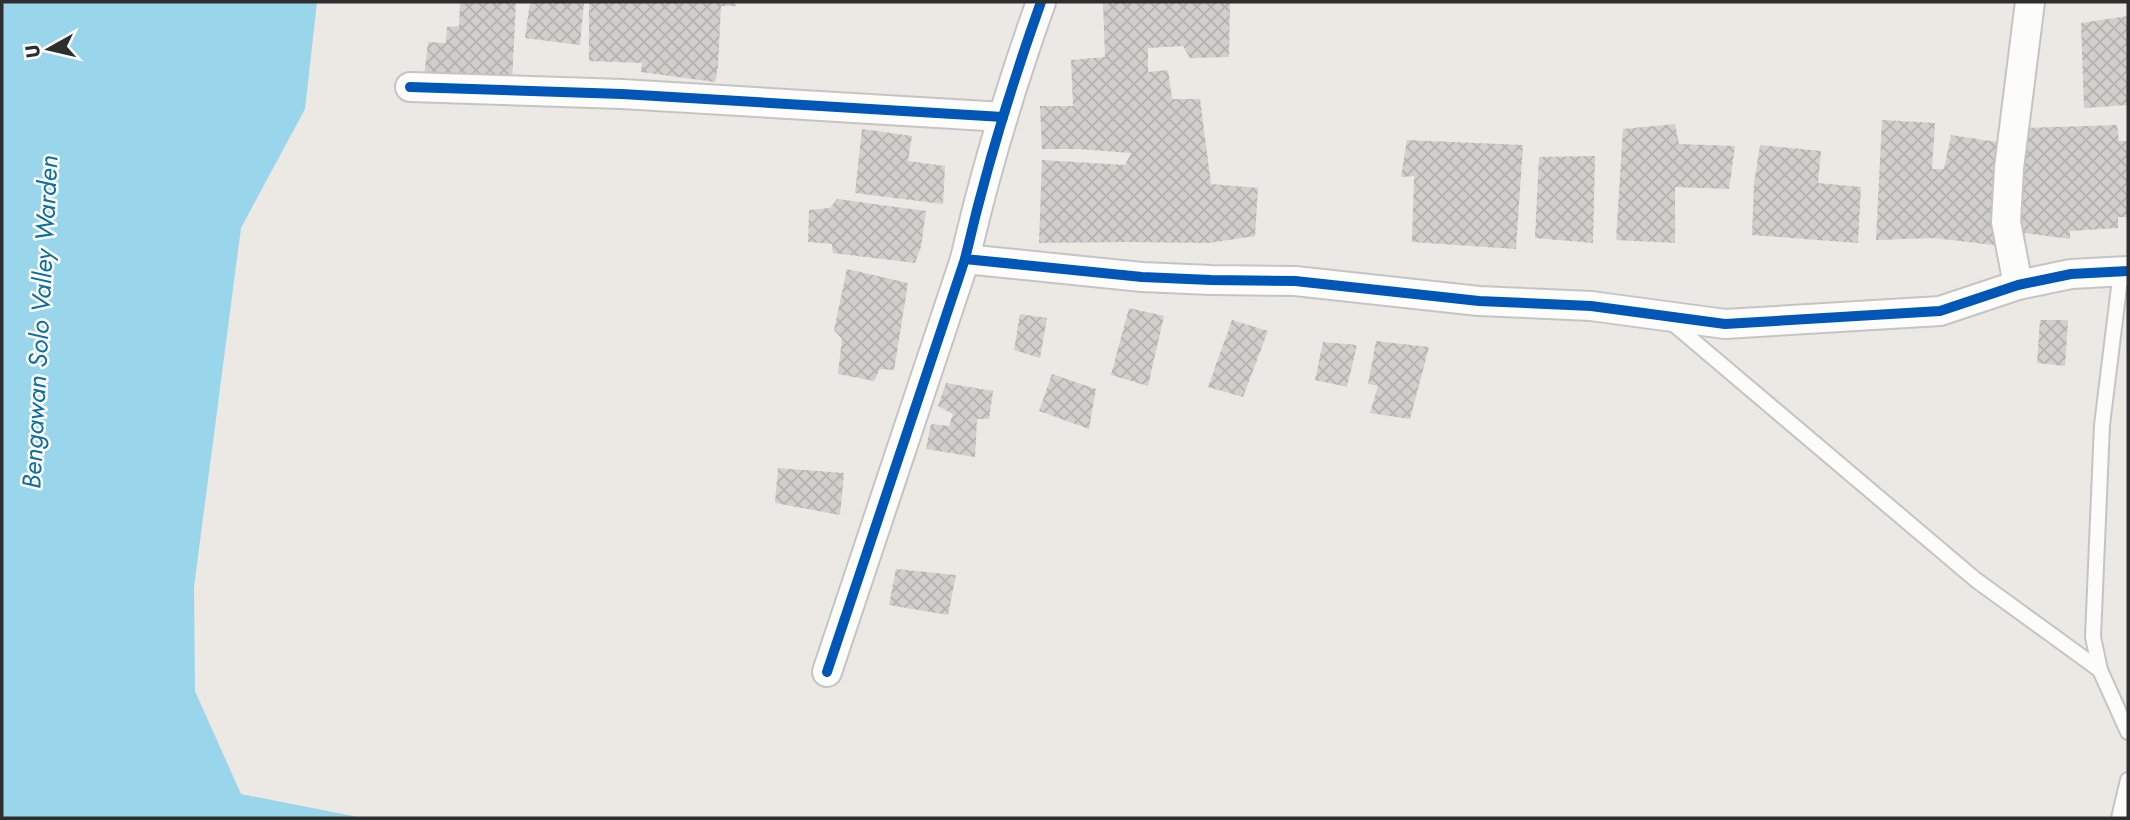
<svg xmlns="http://www.w3.org/2000/svg" width="2130" height="820" font-family="Jost,sans-serif">
<style>
.water{fill:#99d6ec}
.building{fill:url(#building-cross-hatch)}
.lines{fill:none;stroke-linecap:round;stroke-linejoin:round}
.lane-casing{stroke:#c5c4c5;stroke-width:18}
.street-casing{stroke:#c5c4c5;stroke-width:32}
.lane{stroke:#fcfcfb;stroke-width:14}
.street{stroke:#fcfcfb;stroke-width:28}
.cycleway-casing{stroke:#fff;stroke-width:15}
.cycleway{stroke:#0057b8;stroke-width:10}
.labels{text-anchor:middle;dominant-baseline:central;stroke-width:5;stroke-linejoin:round;paint-order:stroke}
.water-label{font-size:26px;font-style:italic;fill:#0d6fa3;stroke:#fff}
</style>
<defs>
<pattern id="building-cross-hatch" width="8" height="8" patternUnits="userSpaceOnUse" patternTransform="scale(1.75)"><rect width="8" height="8" fill="#d1cecb"/><path d="M0 0l8 8M0 8l8-8" fill="none" stroke="#b4b1af"/></pattern>
</defs>
<rect width="100%" height="100%" fill="#ece8e4"/>
<path class="water" d="M 2,2 L 317,2 L 305,109 L 241,228 L 194,587 L 195,691 L 241,794 L 363,818 L 2,818 Z"/>
<g class="building">
<path d="M 460,2 L 516,2 L 512,82 L 424,77 L 428,42 L 446,43 L 447,27 L 459,26 Z"/>
<path d="M 530,2 L 584,2 L 580,45 L 525,38 Z"/>
<path d="M 589,2 L 735,2 L 736,6 L 721,6 L 718,66 L 715,82 L 641,72 L 642,63 L 589,61 Z"/>
<path d="M 1103,2 L 1230,2 L 1229,57 L 1190,58 L 1183,46 L 1148,48 L 1148,72 L 1168,70 L 1172,99 L 1200,99 L 1211,184 L 1258,188 L 1255,236 L 1208,243 L 1125,242 L 1039,243 L 1042,160 L 1125,165 L 1131,153 L 1079,149 L 1042,149 L 1040,106 L 1073,106 L 1071,60 L 1105,57 Z"/>
<path d="M 2128,16 L 2128,105 L 2084,108 L 2081,23 Z"/>
<path d="M 1882,120 L 1935,123 L 1932,169 L 1944,169 L 1951,135 L 2010,144 L 2001,246 L 1935,238 L 1876,240 Z"/>
<path d="M 1675,124 L 1679,144 L 1735,146 L 1729,189 L 1675,187 L 1675,243 L 1616,240 L 1623,129 Z"/>
<path d="M 2117,125 L 2119,141 L 2128,141 L 2128,217 L 2118,217 L 2118,228 L 2070,231 L 2070,239 L 2018,232 L 2022,128 Z"/>
<path d="M 862,129 L 912,136 L 908,161 L 945,166 L 943,204 L 855,193 Z"/>
<path d="M 1407,140 L 1523,145 L 1516,249 L 1412,242 L 1414,176 L 1401,177 Z"/>
<path d="M 1760,145 L 1821,151 L 1818,183 L 1861,187 L 1858,243 L 1752,235 L 1754,184 Z"/>
<path d="M 1595,156 L 1593,243 L 1535,238 L 1539,157 Z"/>
<path d="M 837,199 L 926,211 L 921,247 L 915,263 L 833,253 L 832,244 L 808,242 L 809,210 L 830,208 Z"/>
<path d="M 847,269 L 908,283 L 894,370 L 880,369 L 874,381 L 838,374 L 842,339 L 834,330 Z"/>
<path d="M 1129,308 L 1164,316 L 1148,386 L 1111,375 Z"/>
<path d="M 1020,314 L 1047,318 L 1040,358 L 1014,350 Z"/>
<path d="M 1232,320 L 1268,331 L 1243,397 L 1208,387 Z"/>
<path d="M 2040,320 L 2068,320 L 2065,366 L 2037,363 Z"/>
<path d="M 1376,341 L 1429,347 L 1410,419 L 1370,413 L 1378,386 L 1368,384 Z"/>
<path d="M 1323,342 L 1357,345 L 1347,387 L 1315,380 Z"/>
<path d="M 1052,374 L 1096,389 L 1089,429 L 1039,411 Z"/>
<path d="M 946,383 L 993,391 L 989,419 L 977,419 L 975,457 L 926,449 L 931,424 L 949,426 L 953,414 L 938,406 Z"/>
<path d="M 778,468 L 844,473 L 840,515 L 775,503 Z"/>
<path d="M 896,569 L 956,575 L 948,615 L 889,605 Z"/>
</g>
<g class="lines">
<defs>
<g id="lane">
<path d="M 2121,271 L 2102,425 L 2093,637 L 2100,670 L 2128,732"/>
<path d="M 1670,321 L 1976,580 L 2100,670"/>
<path d="M 2119,818 L 2128,780"/>
</g>
<g id="street">
<path d="M 1041,2 C 1011,86 985,172 965,259 L 1142,277 L 1211,280 L 1295,281 L 1479,301 L 1591,306 L 1725,324 L 1940,311 L 2018,285 L 2071,274 L 2128,271"/>
<path d="M 410,87 L 622,94 L 1003,117"/>
<path d="M 2018,285 L 2006,222 L 2009,168 L 2030,2"/>
<path d="M 827,672 L 965,259"/>
</g>
</defs>
<use href="#lane" class="lane-casing"/>
<use href="#street" class="street-casing"/>
<use href="#lane" class="lane"/>
<use href="#street" class="street"/>
<defs>
<g id="cycleway">
<path d="M 1041,2 C 1011,86 985,172 965,259 L 1142,277 L 1211,280 L 1295,281 L 1479,301 L 1591,306 L 1725,324 L 1940,311 L 2018,285 L 2071,274 L 2128,271"/>
<path d="M 410,87 L 622,94 L 1003,117"/>
<path d="M 827,672 L 965,259"/>
</g>
</defs>
<use href="#cycleway" class="cycleway-casing"/>
<use href="#cycleway" class="cycleway"/>
</g>
<g class="labels">
<g class="water-label">
<text transform="translate(40 322) rotate(-87)">Bengawan Solo Valley Warden</text>
</g>
</g>
<rect width="2130" height="820" fill="none" stroke="#2e2e2e" stroke-width="7"/>
<g transform="translate(49 49) rotate(262)" stroke="#ffffff" stroke-width="5" paint-order="stroke">
<path d="M0-5L12 26L0 18L-12 26Z" fill="#2e2e2e"/>
<text y="-10" font-size="19" font-weight="bold" text-anchor="middle" fill="#2e2e2e">U</text>
</g>
</svg>
